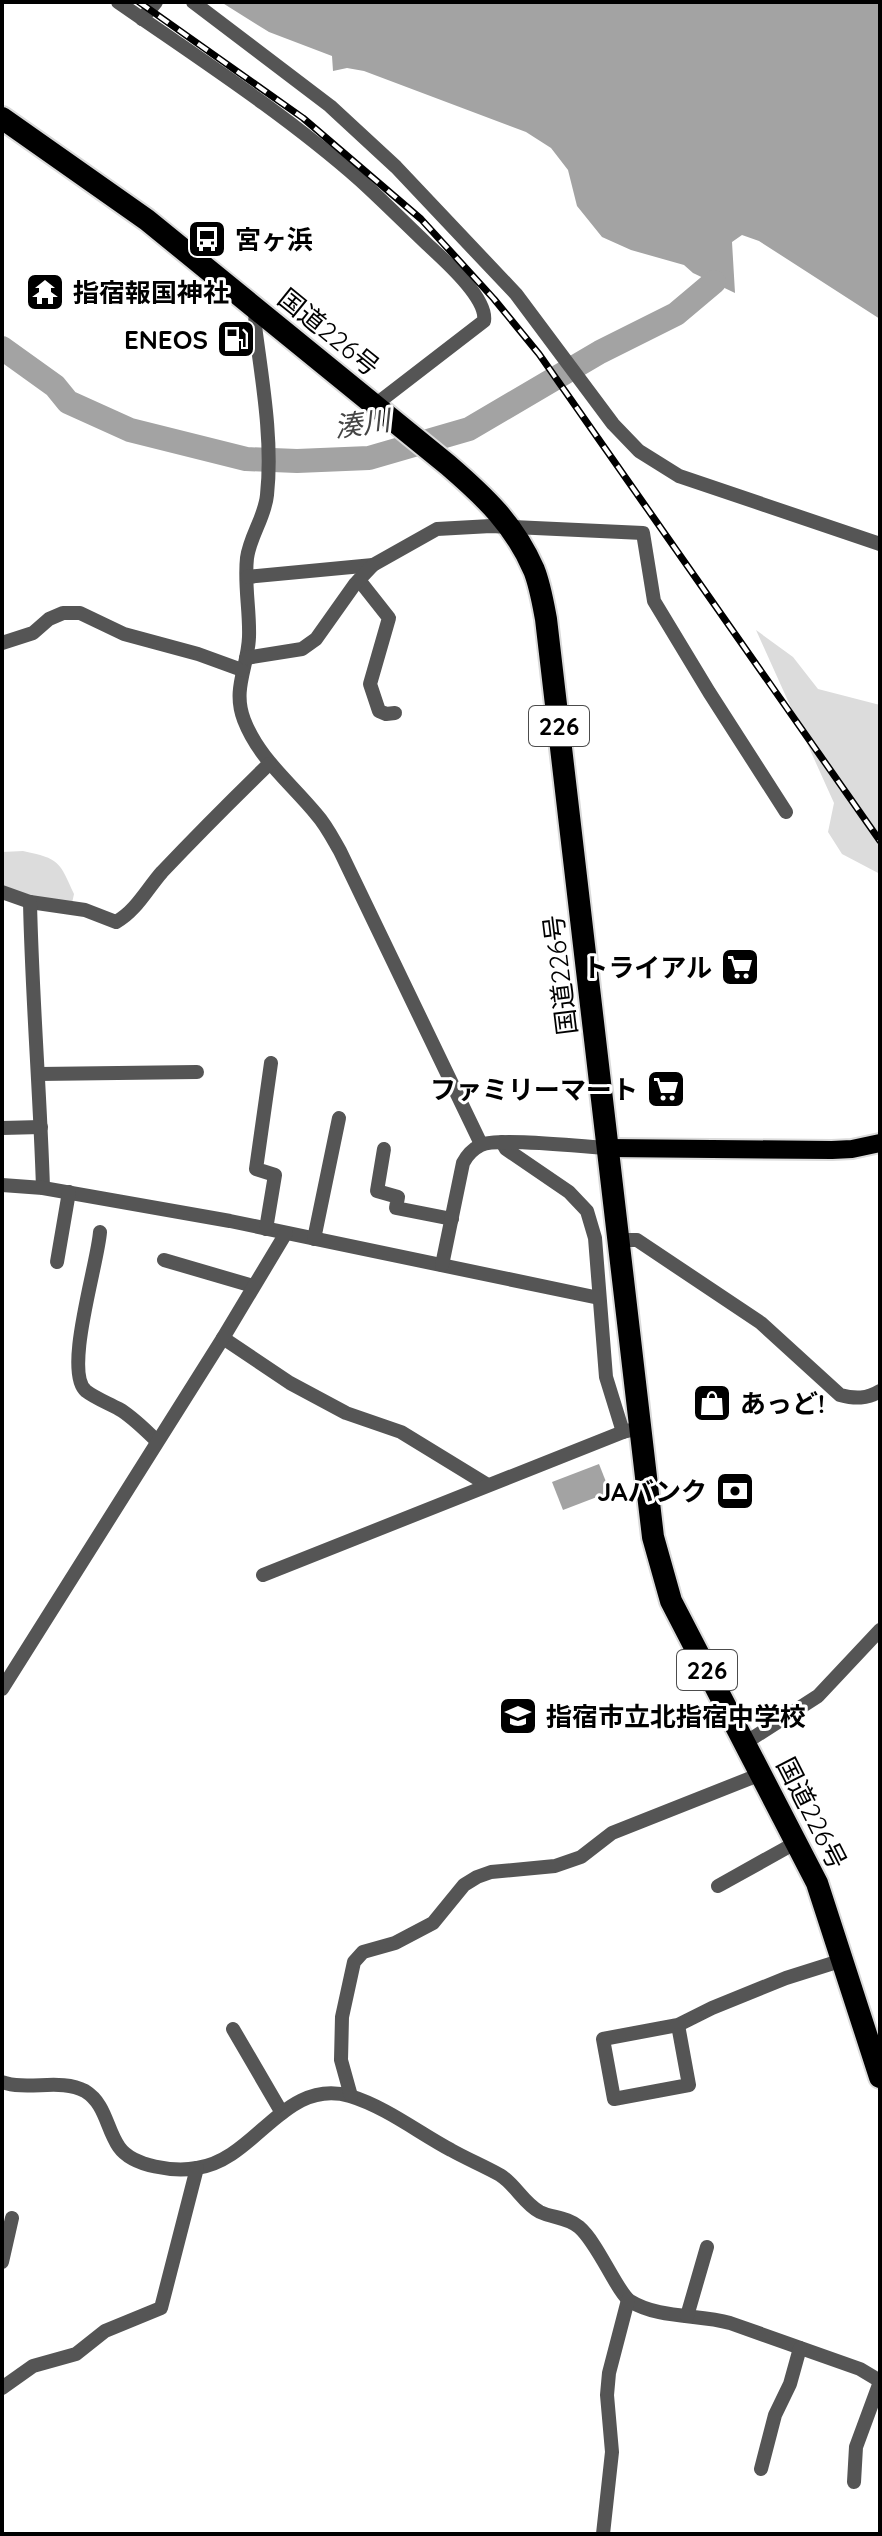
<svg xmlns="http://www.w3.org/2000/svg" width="882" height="2536" font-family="Quicksand,'Noto Sans JP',sans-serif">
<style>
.green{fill:#dcdcdc}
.water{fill:#a3a3a3}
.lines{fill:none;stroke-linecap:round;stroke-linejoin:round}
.river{stroke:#a3a3a3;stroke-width:24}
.major-casing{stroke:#dbdbdb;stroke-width:22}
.highway-casing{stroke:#dbdbdb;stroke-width:26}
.minor{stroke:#555;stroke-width:14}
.major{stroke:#000;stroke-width:18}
.highway{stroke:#000;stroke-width:22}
.rail-casing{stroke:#000;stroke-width:7}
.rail{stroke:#fff;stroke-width:4;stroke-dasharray:12;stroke-linecap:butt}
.labels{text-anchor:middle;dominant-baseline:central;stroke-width:6;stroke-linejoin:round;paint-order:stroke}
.shield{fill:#fff;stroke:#4c4c4c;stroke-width:2}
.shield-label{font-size:24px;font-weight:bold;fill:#000}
.poi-label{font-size:26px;font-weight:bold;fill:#000;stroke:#fff;text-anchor:start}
.street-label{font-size:26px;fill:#000;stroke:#fff}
.water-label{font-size:28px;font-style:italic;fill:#444;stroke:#fff}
</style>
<rect width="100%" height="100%" fill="#fff"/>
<g class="green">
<path d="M 756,630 L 793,657 L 818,689 L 880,705 L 880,874 L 842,854 L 828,832 L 834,803 Z"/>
<path d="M 23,851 C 60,859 59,861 74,894 L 72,903 L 56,903 L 2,887 L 2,852 Z"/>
</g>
<g class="water">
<path d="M 221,2 L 880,2 L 880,319 L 759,241 L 742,235 L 732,242 L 735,293 L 693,273 L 684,265 L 631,250 L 602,237 L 577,206 L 568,170 L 551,148 L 526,132 L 364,71 L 347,68 L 333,71 L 332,56 L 269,32 Z"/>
<path d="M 599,1464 L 610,1492 L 563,1510 L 552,1482 Z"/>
</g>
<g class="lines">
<path class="river" d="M 2,348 L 55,386 L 68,402 L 130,430 L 246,459 L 297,461 L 369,458 L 469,429 L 600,352 L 676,314 L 714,282"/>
<defs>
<path id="major" d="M 608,1148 L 832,1150 L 852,1149 L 880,1143"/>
<path id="highway" d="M 2,118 L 147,220 L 448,465 C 485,497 514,524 534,570 C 540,585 543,603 546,619 L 653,1537 L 671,1601 L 817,1883 L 880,2077"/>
</defs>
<use href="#major" class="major-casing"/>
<use href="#highway" class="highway-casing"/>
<g class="minor">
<path d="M 118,2 C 200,59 285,114 360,180 C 383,201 405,223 427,244 C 443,259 488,298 484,321 L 375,405"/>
<path d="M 193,2 L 330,106 L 396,167 L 516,294 L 613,424 L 639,451 L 679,476 L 880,544"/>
<path d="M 142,19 L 156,2"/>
<path d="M 256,308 L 255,326 C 262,380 273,440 267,495 C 265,517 250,536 247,558 C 244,584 250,611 249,637 C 248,667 232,689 244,720 C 259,759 291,783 317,815 C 326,825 333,839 340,851 L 481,1144"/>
<path d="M 247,577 L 373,565"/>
<path d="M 359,580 L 389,618 L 370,684 L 379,711 L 386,714 L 395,713"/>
<path d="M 2,643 L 33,633 L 49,619 L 63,613 L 80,613 L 124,634 L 198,654 L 242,670"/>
<path d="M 246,658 L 302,649 L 316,639 L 355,584 L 373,565 L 437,529 L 491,526 L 643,533 L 654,601 L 709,692 L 786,812"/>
<path d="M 2,892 L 30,902 L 85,910 L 116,922 C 136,911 147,889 162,872 C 197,835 233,799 269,764"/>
<path d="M 30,902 C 32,997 40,1092 43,1188"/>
<path d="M 39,1074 L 197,1072"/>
<path d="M 2,1128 L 41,1127"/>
<path d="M 502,1142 L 506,1149 L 569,1192 L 587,1211 L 595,1238 L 606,1377 L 623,1432"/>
<path d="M 384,1149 L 377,1191 L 398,1197 L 396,1208 L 452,1219"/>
<path d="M 2,1185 L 43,1188 L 230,1221 L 599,1298"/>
<path d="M 266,1229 L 275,1175 L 256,1169 L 271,1063"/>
<path d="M 100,1232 C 98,1263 63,1372 86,1391 C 95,1398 108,1403 119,1409 C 133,1417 145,1430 157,1441"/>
<path d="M 314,1239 L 339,1118"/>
<path d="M 619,1240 L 637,1240 L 761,1323 L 840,1395 C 855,1399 867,1399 880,1391"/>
<path d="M 164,1260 L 253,1286"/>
<path d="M 57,1262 L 69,1192"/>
<path d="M 442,1265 L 463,1163 C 467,1155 473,1149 481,1145 C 496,1137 586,1147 608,1148"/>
<path d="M 223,1338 L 290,1383 L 346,1413 L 401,1432 L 486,1484"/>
<path d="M 263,1575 L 623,1432 L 639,1428"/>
<path d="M 2,1689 L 223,1338 L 286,1233"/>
<path d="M 745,1743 L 818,1696 L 880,1630"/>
<path d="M 718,1886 L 797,1842"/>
<path d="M 678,2025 L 689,2085 L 614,2099 L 603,2039 L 678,2025 L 712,2008 L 786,1978 L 843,1960"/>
<path d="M 233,2029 L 282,2113"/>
<path d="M 2,2082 C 28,2091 61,2078 85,2091 C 106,2104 106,2128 119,2147 C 133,2167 175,2172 197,2168 C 256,2160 284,2077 350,2096 C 386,2107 419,2133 451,2150 C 467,2159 484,2166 500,2175 C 515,2184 524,2204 540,2212 C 553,2218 567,2217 579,2227 C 598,2243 617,2292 630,2301 C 659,2319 698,2314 730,2323 L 860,2369 L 880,2381"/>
<path d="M 351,2096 L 341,2060 L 342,2017 L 354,1962 L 363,1952 L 395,1943 L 433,1923 L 464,1885 L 477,1877 L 491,1872 L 555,1866 L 581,1857 L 612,1833 L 761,1774"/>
<path d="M 2,2262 L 12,2218"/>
<path d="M 687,2316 L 707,2247"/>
<path d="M 2,2388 L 33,2366 L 76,2354 L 105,2331 L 161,2308 L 197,2168"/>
<path d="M 761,2469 L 775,2415 L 790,2384 L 800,2348"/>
<path d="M 854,2482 L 856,2447 L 880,2382"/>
<path d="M 603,2534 L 612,2452 L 607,2395 L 609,2373 L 628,2300"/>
</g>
<use href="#major" class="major"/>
<use href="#highway" class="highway"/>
<defs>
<path id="rail" d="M 139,2 L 303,118 L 421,219 L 494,299 L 539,354 L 880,841"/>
</defs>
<use href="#rail" class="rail-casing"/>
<use href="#rail" class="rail"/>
</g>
<defs>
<symbol id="bus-square" viewBox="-11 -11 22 22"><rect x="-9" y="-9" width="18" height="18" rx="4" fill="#000" stroke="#fff"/><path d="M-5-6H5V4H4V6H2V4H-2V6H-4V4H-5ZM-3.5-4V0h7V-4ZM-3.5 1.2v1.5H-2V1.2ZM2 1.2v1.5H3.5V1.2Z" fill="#fff"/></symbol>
<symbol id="temple-square" viewBox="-11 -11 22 22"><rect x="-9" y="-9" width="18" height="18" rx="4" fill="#000" stroke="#fff"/><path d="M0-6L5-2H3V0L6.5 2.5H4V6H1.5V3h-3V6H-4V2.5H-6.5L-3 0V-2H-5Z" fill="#fff"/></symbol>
<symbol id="fuel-square" viewBox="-11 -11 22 22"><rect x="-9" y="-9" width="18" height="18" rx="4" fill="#000" stroke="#fff"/><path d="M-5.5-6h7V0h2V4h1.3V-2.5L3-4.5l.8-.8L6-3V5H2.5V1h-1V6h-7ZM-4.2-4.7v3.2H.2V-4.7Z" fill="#fff"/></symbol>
<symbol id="supermarket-square" viewBox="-11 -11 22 22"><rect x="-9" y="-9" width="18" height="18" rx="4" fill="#000" stroke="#fff"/><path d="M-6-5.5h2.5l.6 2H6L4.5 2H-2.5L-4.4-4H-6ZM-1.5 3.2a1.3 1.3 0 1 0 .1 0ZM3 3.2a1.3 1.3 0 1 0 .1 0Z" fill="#fff"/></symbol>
<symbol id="shop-square" viewBox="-11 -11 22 22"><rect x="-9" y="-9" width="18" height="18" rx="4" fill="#000" stroke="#fff"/><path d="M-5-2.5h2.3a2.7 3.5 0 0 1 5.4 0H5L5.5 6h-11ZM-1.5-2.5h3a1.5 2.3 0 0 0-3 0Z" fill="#fff"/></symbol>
<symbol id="bank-square" viewBox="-11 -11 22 22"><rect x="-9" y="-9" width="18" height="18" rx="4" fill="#000" stroke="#fff"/><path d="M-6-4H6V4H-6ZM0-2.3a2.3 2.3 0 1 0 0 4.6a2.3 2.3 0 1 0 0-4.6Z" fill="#fff"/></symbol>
<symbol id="school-square" viewBox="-11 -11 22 22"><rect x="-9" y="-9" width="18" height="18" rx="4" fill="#000" stroke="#fff"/><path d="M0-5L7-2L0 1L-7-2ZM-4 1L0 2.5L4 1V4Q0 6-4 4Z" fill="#fff"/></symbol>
</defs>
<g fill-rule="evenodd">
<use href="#bus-square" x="185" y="217" width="44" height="44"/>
<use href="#temple-square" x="23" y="270" width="44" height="44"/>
<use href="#fuel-square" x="214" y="317" width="44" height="44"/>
<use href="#supermarket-square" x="718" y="945" width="44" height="44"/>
<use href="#supermarket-square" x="644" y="1067" width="44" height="44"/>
<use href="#shop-square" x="690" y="1381" width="44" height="44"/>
<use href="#bank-square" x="713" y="1469" width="44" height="44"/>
<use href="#school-square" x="496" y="1694" width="44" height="44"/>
</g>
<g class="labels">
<g class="shield">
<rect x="529" y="706" width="60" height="40" rx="6"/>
<rect x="677" y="1650" width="60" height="40" rx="6"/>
</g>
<g class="shield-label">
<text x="559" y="726">226</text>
<text x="707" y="1670">226</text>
</g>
<g class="poi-label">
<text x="235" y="239">宮ヶ浜</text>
<text x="73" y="292">指宿報国神社</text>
<text x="208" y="339" text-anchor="end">ENEOS</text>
<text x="712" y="967" text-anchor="end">トライアル</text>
<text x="638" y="1089" text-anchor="end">ファミリーマート</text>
<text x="740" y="1403">あっど!</text>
<text x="707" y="1491" text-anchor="end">JAバンク</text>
<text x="546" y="1716">指宿市立北指宿中学校</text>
</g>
<g class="street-label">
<text transform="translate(329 332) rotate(39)">国道226号</text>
<text transform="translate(560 975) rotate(-97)">国道226号</text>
<text transform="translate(812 1813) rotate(63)">国道226号</text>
</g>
<g class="water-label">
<text transform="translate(362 423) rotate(-8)">湊川</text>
</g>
</g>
<rect width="882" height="2536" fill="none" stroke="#000000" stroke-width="8"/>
</svg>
